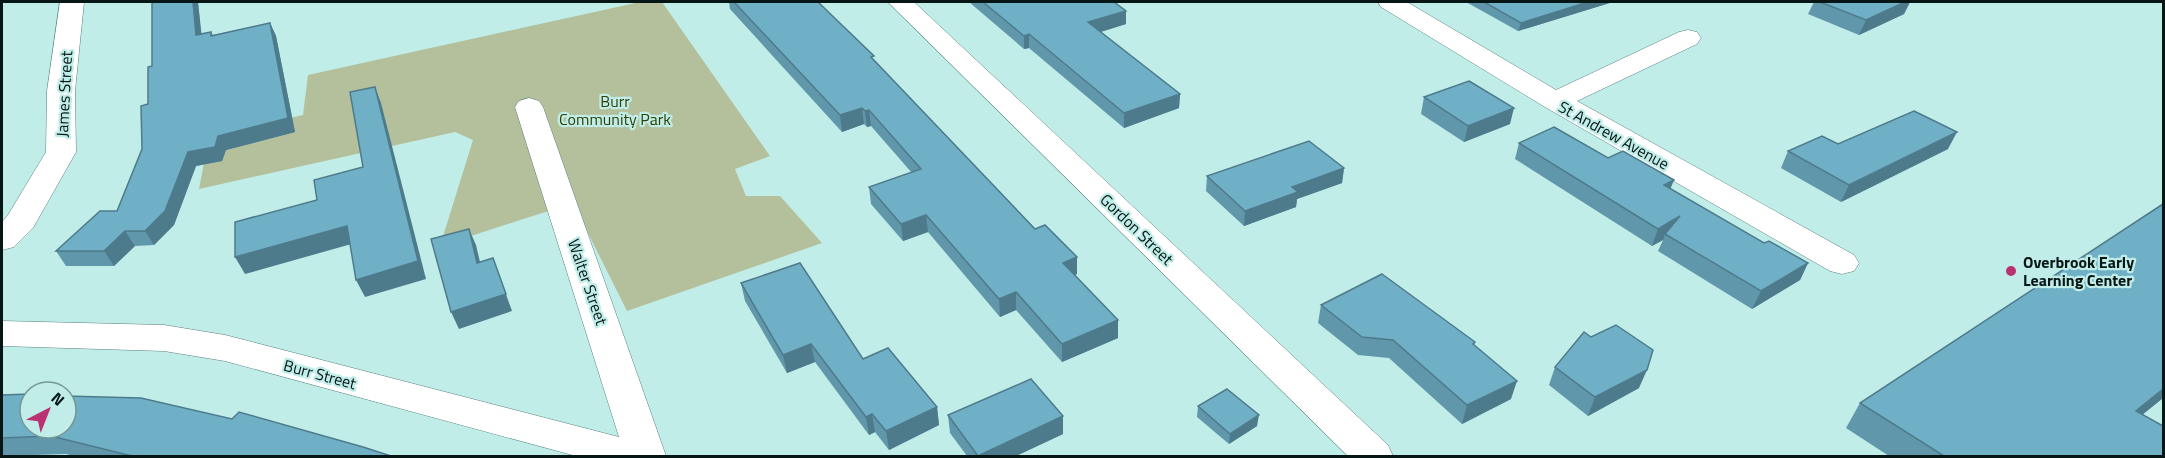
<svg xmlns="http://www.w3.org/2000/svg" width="2165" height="458" font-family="'Titillium Web',sans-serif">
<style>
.green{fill:#b3c09b}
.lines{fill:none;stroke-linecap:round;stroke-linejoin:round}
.minor-casing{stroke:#59817e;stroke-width:1}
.minor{fill:#fff;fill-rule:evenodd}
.wall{fill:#6097ab}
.shaded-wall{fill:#4e7b8b}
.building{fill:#70b0c7;stroke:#4e7b8b;stroke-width:1.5}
.poi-dot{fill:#ba3272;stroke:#c1ede9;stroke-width:2}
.labels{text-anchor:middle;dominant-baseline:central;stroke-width:4.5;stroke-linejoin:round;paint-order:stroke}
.street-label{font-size:16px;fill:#061615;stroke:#c1ede9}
.park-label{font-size:16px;fill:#303f02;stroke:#c1ede9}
.poi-label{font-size:16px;font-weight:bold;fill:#061615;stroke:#c1ede9;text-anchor:start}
</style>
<rect width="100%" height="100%" fill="#c1ede9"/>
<path class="green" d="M 640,2 L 662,2 L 770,156 L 735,169 L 746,196 L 780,196 L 822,243 L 627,311 L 573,203 L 440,246 L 473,140 L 455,132 L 199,189 L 209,137 L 303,115 L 308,75 Z"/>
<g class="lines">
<defs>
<g id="minor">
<path d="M 60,2 L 84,2 L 75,91 L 76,152 L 33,228 L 14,247 L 2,250 L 2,222 L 8,215 L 46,152 L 47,91 Z"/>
<path d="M 888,2 L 914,2 L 1388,445 L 1393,456 L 1348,456 Z"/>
<path d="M 1378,2 L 1407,2 L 1556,90 L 1679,32 L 1688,30 L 1697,32 L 1701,38 L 1697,44 L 1577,101 L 1854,255 L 1859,263 L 1854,271 L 1842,274 L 1830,271 L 1545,107 L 1381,7 Z"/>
<path d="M 529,98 L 539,101 L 543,107 L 666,456 L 576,456 L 225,361 L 164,351 L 2,346 L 2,321 L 164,325 L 225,335 L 619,437 L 515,107 L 519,101 Z"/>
</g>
</defs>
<use href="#minor" class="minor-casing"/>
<use href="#minor" class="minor"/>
</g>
<g class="wall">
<path d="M 152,2 L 198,2 L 201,34 L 211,32 L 213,35 L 270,23 L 276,36 L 295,132 L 226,150 L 222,161 L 196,166 L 174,225 L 154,245 L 135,246 L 114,266 L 66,266 L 56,251 L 117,211 L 142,149 L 148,104 L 152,66 Z"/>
<path d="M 729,2 L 818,2 L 1035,229 L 1077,257 L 1077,274 L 1075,275 L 1118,320 L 1118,338 L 1062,362 L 1016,310 L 1000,317 L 928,232 L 903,241 L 871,204 L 869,187 L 912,173 L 871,126 L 867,127 L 864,124 L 842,132 L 730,9 Z"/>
<path d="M 969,2 L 1114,2 L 1126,11 L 1126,24 L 1100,32 L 1180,94 L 1179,108 L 1124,128 L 1029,48 L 1024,49 Z"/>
<path d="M 1466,2 L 1613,2 L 1518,31 Z"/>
<path d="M 1814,2 L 1910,2 L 1904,14 L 1859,35 L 1808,14 Z"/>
<path d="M 1424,97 L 1510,124 L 1464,142 L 1421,114 Z"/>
<path d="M 1519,143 L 1608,158 L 1670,189 L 1764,243 L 1808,263 L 1800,280 L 1752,309 L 1658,251 L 1663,240 L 1652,246 L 1515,159 Z"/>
<path d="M 1948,149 L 1841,202 L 1781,168 L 1788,151 Z"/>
<path d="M 1344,168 L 1342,183 L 1297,199 L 1296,207 L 1244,226 L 1206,191 L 1207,176 Z"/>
<path d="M 741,283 L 863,359 L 937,407 L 939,425 L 889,450 L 875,432 L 869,435 L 815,362 L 787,373 L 745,301 Z"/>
<path d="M 1321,305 L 1475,342 L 1474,346 L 1511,399 L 1462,424 L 1389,358 L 1358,355 L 1318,323 Z"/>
<path d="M 1555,367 L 1639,388 L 1588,416 L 1549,385 Z"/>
<path d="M 2,395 L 391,456 L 74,456 L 66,454 L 2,456 Z"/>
<path d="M 2163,398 L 2143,414 L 2163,456 L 1889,456 L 1846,428 L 1860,403 Z"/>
<path d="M 1198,406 L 1257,426 L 1229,444 L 1197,417 Z"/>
<path d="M 948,415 L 1063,416 L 1063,434 L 1016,456 L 967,456 L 950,433 Z"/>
</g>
<g class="shaded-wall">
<path d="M 193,2 L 198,2 L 203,48 L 196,35 Z"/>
<path d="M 1588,2 L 1613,2 L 1518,31 L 1521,23 Z"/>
<path d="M 1905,2 L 1910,2 L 1904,14 L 1859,35 L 1866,20 Z"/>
<path d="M 1126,11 L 1126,24 L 1088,36 L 1088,22 Z"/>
<path d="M 270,23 L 276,36 L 295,132 L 226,150 L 222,161 L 196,166 L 174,225 L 154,245 L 145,231 L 188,152 Z"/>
<path d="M 1029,34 L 1029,48 L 1024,49 L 1024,36 Z"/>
<path d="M 375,87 L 381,103 L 426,279 L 365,297 L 356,280 Z"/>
<path d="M 1180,94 L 1179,108 L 1124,128 L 1124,113 Z"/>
<path d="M 862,108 L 864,124 L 842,132 L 840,115 Z"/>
<path d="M 1514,108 L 1510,124 L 1464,142 L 1468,126 Z"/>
<path d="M 869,110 L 871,126 L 867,127 L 865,111 Z"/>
<path d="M 1957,132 L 1948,149 L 1841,202 L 1849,185 Z"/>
<path d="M 1344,168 L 1342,183 L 1297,199 L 1296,207 L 1244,226 L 1245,211 L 1292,187 Z"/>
<path d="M 1674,180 L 1667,197 L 1664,185 Z"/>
<path d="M 926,215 L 928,232 L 903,241 L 901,224 Z"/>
<path d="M 1680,216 L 1665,234 L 1663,240 L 1652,246 L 1658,229 Z"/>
<path d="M 347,226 L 355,243 L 245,274 L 235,257 Z"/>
<path d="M 469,229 L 476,245 L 484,279 L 477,263 Z"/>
<path d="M 125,231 L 135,246 L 114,266 L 104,251 Z"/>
<path d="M 1077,257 L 1077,274 L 1064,280 L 1063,263 Z"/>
<path d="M 493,258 L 512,311 L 459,329 L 451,312 Z"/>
<path d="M 1808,263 L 1800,280 L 1752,309 L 1761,291 Z"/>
<path d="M 1016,292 L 1016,310 L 1000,317 L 999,299 Z"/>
<path d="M 1118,320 L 1118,338 L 1062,362 L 1062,344 Z"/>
<path d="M 811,344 L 815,362 L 787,373 L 783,355 Z"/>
<path d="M 1647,370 L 1639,388 L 1588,416 L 1595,397 Z"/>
<path d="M 1517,381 L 1511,399 L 1462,424 L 1467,405 Z"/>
<path d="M 2163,389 L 2163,398 L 2116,436 L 2136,411 Z"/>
<path d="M 937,407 L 939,425 L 889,450 L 886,431 Z"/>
<path d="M 872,414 L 875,432 L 869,435 L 866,417 Z"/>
<path d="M 1259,415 L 1257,426 L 1229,444 L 1230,434 Z"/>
<path d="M 1063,416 L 1063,434 L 1016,456 L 978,456 Z"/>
</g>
<g class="building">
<path d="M 152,2 L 193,2 L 196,35 L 211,32 L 211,36 L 270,23 L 288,118 L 218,136 L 215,147 L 188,152 L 165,211 L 145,231 L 125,231 L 104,251 L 56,251 L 100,211 L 117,211 L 142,149 L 141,106 L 148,104 L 148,67 L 152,66 Z"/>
<path d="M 734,2 L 818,2 L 874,56 L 871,57 L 1035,229 L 1045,225 L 1077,257 L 1063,263 L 1118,320 L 1062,344 L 1016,292 L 999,299 L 926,215 L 901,224 L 869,187 L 921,169 L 869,110 L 865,111 L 862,108 L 840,115 Z"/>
<path d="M 983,2 L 1114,2 L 1126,11 L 1088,22 L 1180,94 L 1124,113 L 1029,34 L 1024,36 Z"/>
<path d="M 1484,2 L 1588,2 L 1521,23 Z"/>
<path d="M 1820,2 L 1905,2 L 1866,20 Z"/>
<path d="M 1469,81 L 1514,108 L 1468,126 L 1424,97 Z"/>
<path d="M 375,87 L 418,261 L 356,280 L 347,226 L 235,257 L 235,222 L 317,200 L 314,180 L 363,167 L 350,92 Z"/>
<path d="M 1914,111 L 1957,132 L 1849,185 L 1788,151 L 1822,136 L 1838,144 Z"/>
<path d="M 1554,127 L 1608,158 L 1623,151 L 1674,180 L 1664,185 L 1764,243 L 1769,241 L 1808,263 L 1761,291 L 1665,234 L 1680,216 L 1658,229 L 1519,143 Z"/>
<path d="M 1309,141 L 1344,168 L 1292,187 L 1298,192 L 1245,211 L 1207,176 Z"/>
<path d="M 2163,204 L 2163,389 L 2136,411 L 2163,426 L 2163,456 L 1944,456 L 1860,403 Z"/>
<path d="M 469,229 L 477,263 L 493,258 L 506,294 L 451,312 L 431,239 Z"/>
<path d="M 800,263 L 863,359 L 888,348 L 937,407 L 886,431 L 872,414 L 866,417 L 811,344 L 783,355 L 741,283 Z"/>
<path d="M 1382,274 L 1475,342 L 1473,344 L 1517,381 L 1467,405 L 1393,340 L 1362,337 L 1321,305 Z"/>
<path d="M 1616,325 L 1653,350 L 1647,370 L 1595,397 L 1555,367 L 1584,332 L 1591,337 Z"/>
<path d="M 1031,379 L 1063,416 L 978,456 L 948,415 Z"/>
<path d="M 1227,389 L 1259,415 L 1230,434 L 1198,406 Z"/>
<path d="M 30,394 L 30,428 L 66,428 L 66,396 L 141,398 L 232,419 L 239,412 L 363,447 L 391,456 L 132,456 L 51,436 L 2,438 L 2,395 Z"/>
</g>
<circle class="poi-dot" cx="2011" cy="271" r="6"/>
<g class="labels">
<g class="street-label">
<text transform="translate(64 94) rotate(-87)">James Street</text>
<text transform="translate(1614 135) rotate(29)">St Andrew Avenue</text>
<text transform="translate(1137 229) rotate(44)">Gordon Street</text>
<text transform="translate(588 282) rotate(71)">Walter Street</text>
<text transform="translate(320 374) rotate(15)">Burr Street</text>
</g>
<g class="park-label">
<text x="615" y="101">Burr<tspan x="615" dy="18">Community Park</tspan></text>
</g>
<g class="poi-label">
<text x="2023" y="262">Overbrook Early<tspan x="2023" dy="18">Learning Center</tspan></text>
</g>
</g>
<rect width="2165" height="458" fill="none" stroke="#061615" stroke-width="6"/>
<g transform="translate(48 410) rotate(42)"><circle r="28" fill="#c1ede9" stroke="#769794" stroke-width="1.5"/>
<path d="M0-4.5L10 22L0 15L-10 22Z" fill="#ba3272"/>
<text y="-9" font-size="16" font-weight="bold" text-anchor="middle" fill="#061615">N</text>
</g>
</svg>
